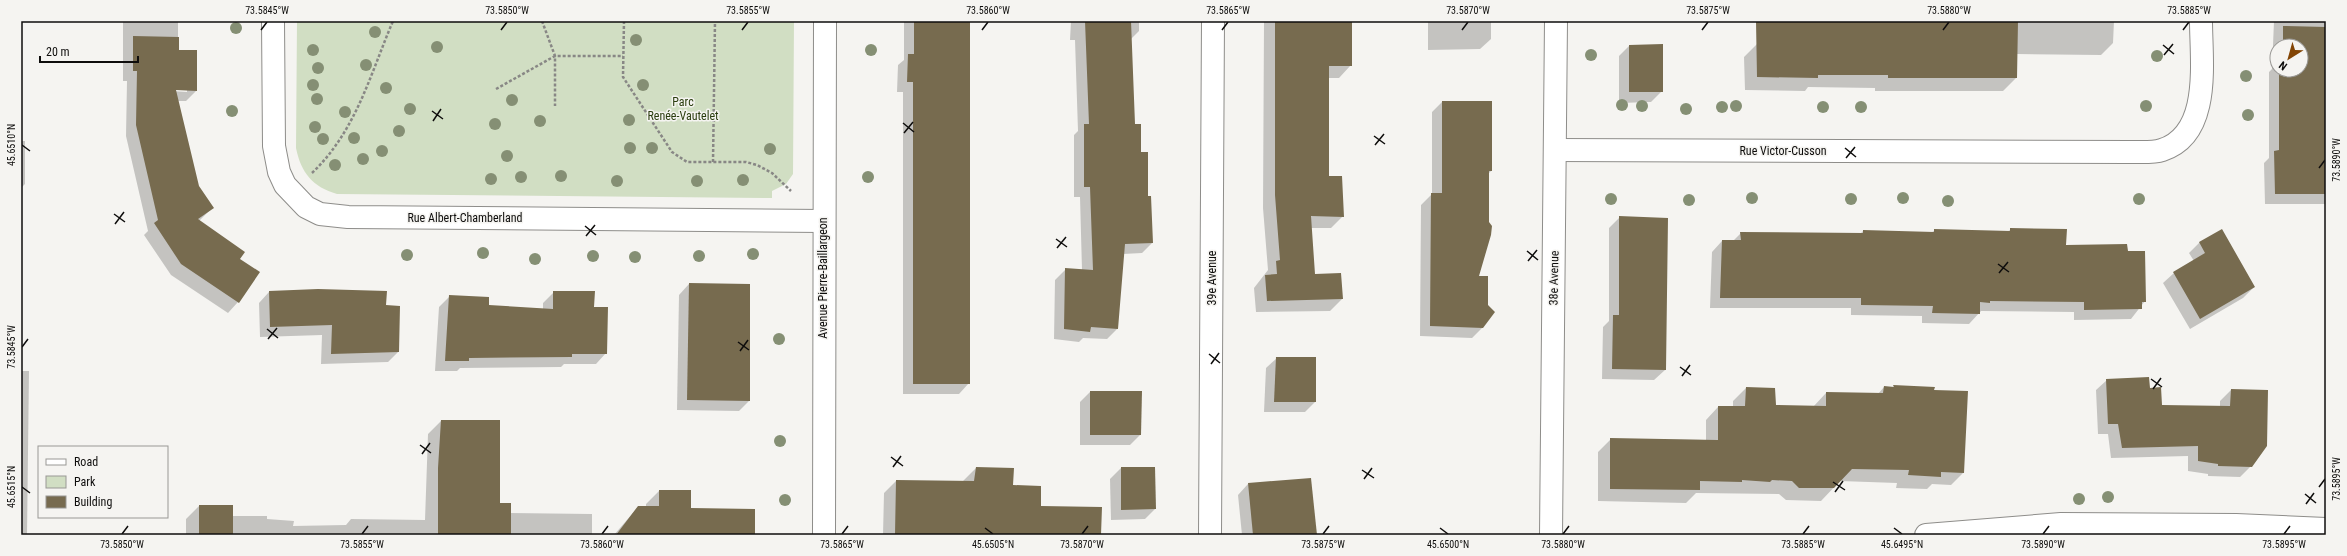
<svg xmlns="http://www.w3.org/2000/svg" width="2347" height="556" font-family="'Roboto Condensed',sans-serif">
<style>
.green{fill:#d1dec3}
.shadow{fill:#0003;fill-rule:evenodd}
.building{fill:#776b4f}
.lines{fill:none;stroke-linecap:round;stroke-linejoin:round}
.minor-casing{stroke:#8e8d8a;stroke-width:24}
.tertiary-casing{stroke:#8e8d8a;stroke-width:24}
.path{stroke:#888785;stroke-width:2.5;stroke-dasharray:3 2;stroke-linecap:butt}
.minor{stroke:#fff;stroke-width:22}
.tertiary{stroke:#fff;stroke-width:22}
.tree{fill:#858f74}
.ticks{fill:none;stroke:#0e0d0c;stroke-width:1.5}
.labels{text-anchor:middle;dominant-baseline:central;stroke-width:3;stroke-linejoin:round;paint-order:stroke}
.park-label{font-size:12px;fill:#2a3d0e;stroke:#f5f4f1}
.street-label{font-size:12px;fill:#0e0d0c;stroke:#f5f4f1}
.neatline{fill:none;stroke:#0e0d0c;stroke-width:1.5}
.ticks-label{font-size:10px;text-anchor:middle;fill:#0e0d0c}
</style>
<rect width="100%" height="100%" fill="#f5f4f1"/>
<path class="green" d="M 297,21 L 794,21 L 793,174 L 786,184 L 772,191 L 772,198 L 337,194 C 313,187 301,173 296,148 Z"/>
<g class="shadow">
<path d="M 123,21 L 178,21 L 178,51 L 196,91 L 186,101 L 178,101 L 198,187 L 212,208 L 199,221 L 239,259 L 258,273 L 238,302 L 228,313 L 171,275 L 144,235 L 148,231 L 126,136 L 127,81 L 123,81 ZM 171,89 L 187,90 L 187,92 L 171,91 Z"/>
<path d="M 904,21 L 969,21 L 969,383 L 959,394 L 903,394 L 903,92 L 897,92 L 898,65 L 904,60 Z"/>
<path d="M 1071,21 L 1139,21 L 1139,31 L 1131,39 L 1134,125 L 1147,197 L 1152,243 L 1142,253 L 1123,254 L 1117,329 L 1107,339 L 1083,338 L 1079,342 L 1054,339 L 1055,280 L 1066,269 L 1082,270 L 1080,197 L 1074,197 L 1074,135 L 1078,131 L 1075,40 L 1070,40 Z"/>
<path d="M 1264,21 L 1351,21 L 1351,65 L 1339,78 L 1328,78 L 1328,177 L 1343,216 L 1331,228 L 1311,228 L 1314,275 L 1342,299 L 1330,311 L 1256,312 L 1254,288 L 1268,270 L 1263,208 Z"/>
<path d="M 1428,21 L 1491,21 L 1491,39 L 1480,49 L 1428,50 Z"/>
<path d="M 1842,21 L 2114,21 L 2113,43 L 2101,55 L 2016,54 L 2016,78 L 2003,91 L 1875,91 L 1875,88 L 1808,87 L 1805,91 L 1745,90 L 1744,57 L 1757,44 Z"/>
<path d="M 2274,21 L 2326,21 L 2326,204 L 2265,204 L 2264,163 L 2269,158 L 2269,72 L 2272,69 ZM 2277,46 L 2301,46 L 2301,70 L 2277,70 Z"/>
<path d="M 1629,46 L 1662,91 L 1651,102 L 1619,103 L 1619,56 Z"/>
<path d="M 1442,102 L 1491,171 L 1488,174 L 1478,277 L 1483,327 L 1472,338 L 1420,336 L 1421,205 L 1432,194 L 1432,112 Z"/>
<path d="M 21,141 L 25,141 L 25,184 L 21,188 Z"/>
<path d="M 1620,217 L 1665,370 L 1654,380 L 1602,379 L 1603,327 L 1609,321 L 1609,228 Z"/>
<path d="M 1935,230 L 2007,232 L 2010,230 L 2065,246 L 2127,252 L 2145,301 L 2131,319 L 2074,320 L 2074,312 L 1981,311 L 1969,324 L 1922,323 L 1922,316 L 1851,315 L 1851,308 L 1710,308 L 1712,252 L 1722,241 L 1733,241 L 1741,233 L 1860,234 L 1863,231 L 1931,233 Z"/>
<path d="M 2221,231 L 2254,287 L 2243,298 L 2190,329 L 2163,283 L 2174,273 L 2194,261 L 2189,253 L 2199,243 Z"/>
<path d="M 689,284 L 749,401 L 739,411 L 677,410 L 679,295 Z"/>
<path d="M 269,292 L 385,306 L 398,352 L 388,362 L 321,364 L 322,335 L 260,337 L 259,303 Z"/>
<path d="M 554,292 L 606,353 L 596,364 L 564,364 L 561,367 L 460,368 L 457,371 L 435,371 L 439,307 L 450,296 L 488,306 L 543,309 L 543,303 Z"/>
<path d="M 1277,358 L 1315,402 L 1305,412 L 1264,412 L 1266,368 Z"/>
<path d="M 21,371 L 29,371 L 27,535 L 21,535 Z"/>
<path d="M 2107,380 L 2149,389 L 2161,406 L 2220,407 L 2220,401 L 2231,390 L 2251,466 L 2240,477 L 2208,476 L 2208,474 L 2188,471 L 2188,456 L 2111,458 L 2108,434 L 2098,434 L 2096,390 Z"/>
<path d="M 1894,386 L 1933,391 L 1963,473 L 1951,485 L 1932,484 L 1927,489 L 1896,488 L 1897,483 L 1840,481 L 1821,501 L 1786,500 L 1779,494 L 1696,493 L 1686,503 L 1598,501 L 1598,452 L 1611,439 L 1706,440 L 1706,420 L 1718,407 L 1733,407 L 1733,401 L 1746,388 L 1775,406 L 1813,407 L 1826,393 L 1878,394 L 1884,387 L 1892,388 Z"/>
<path d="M 1090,392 L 1140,435 L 1130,445 L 1080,445 L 1080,402 Z"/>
<path d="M 441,421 L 499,504 L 510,513 L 592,514 L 592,535 L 186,535 L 186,519 L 199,506 L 232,516 L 267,516 L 267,519 L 294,521 L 293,526 L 346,525 L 351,519 L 425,520 L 428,434 Z"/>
<path d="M 976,468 L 1012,486 L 1040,507 L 1100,535 L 883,535 L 884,493 L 896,481 L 963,481 Z"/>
<path d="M 1121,468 L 1154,468 L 1155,509 L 1145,519 L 1111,520 L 1110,479 Z"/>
<path d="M 1248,484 L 1316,535 L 1242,535 L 1238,495 Z"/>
<path d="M 659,491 L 690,509 L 754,535 L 614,535 L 638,507 L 646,507 L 646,504 Z"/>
</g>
<g class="building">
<path d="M 914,21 L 970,21 L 970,384 L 913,384 L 913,82 L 907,82 L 908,54 L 914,54 Z"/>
<path d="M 1085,21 L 1131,21 L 1135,124 L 1141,124 L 1141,152 L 1148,152 L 1148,196 L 1151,196 L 1153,243 L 1125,244 L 1118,329 L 1091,327 L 1090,332 L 1064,329 L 1065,268 L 1093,270 L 1090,187 L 1084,187 L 1084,124 L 1089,124 Z"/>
<path d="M 1275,21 L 1352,21 L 1352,66 L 1329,66 L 1329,176 L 1342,176 L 1344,217 L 1311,216 L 1315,274 L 1341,273 L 1343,299 L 1267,301 L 1265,275 L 1277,274 L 1276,261 L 1280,260 L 1275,195 Z"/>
<path d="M 1756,21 L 2018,21 L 2017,78 L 1888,78 L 1888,75 L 1818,75 L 1818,78 L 1757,77 Z"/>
<path d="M 2283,26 L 2326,27 L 2326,194 L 2275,194 L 2274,151 L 2279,150 L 2279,70 L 2301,70 L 2301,46 L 2283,46 Z"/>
<path d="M 133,36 L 179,37 L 179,50 L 197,50 L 197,91 L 176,90 L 199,186 L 214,208 L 198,219 L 245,252 L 240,259 L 260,272 L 239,303 L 181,264 L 154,223 L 158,220 L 136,125 L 137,71 L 133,71 Z"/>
<path d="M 1663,44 L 1663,92 L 1629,92 L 1629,45 Z"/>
<path d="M 1442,101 L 1492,101 L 1492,171 L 1489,171 L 1489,222 L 1492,226 L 1491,235 L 1479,276 L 1488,276 L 1488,305 L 1495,312 L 1483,328 L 1430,326 L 1431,193 L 1442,193 Z"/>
<path d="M 1619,216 L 1668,218 L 1666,370 L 1612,369 L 1613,315 L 1619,315 Z"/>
<path d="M 2010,228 L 2067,229 L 2066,245 L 2127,244 L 2128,251 L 2145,251 L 2146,302 L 2142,302 L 2142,309 L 2084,310 L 2084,302 L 1990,301 L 1990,303 L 1980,302 L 1980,314 L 1932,313 L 1933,306 L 1861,305 L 1861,298 L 1720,298 L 1722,240 L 1741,240 L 1740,232 L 1863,233 L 1863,230 L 1934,232 L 1934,229 L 2010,231 Z"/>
<path d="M 2222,229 L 2255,287 L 2200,319 L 2173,272 L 2205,253 L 2199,242 Z"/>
<path d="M 689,283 L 750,284 L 750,401 L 687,400 Z"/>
<path d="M 318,289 L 387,291 L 386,305 L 400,306 L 399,352 L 331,354 L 332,325 L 270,327 L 269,291 Z"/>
<path d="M 553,291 L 595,291 L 594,307 L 608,307 L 607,354 L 572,354 L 572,357 L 469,358 L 469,361 L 445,361 L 449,295 L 489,297 L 489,305 L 553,309 Z"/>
<path d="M 1276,357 L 1316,357 L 1316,402 L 1274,402 Z"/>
<path d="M 2149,377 L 2150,388 L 2161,387 L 2162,405 L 2230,406 L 2231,389 L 2268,390 L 2267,446 L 2252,467 L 2218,466 L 2218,464 L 2198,461 L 2198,446 L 2122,448 L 2118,424 L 2108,424 L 2106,379 Z"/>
<path d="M 1893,385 L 1935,387 L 1934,390 L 1968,391 L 1964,473 L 1941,472 L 1941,477 L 1908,475 L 1909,470 L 1852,469 L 1834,488 L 1799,488 L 1792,481 L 1772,480 L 1770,482 L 1742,480 L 1742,482 L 1700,481 L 1700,490 L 1610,489 L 1610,438 L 1718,440 L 1718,406 L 1745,406 L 1746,387 L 1775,388 L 1776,405 L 1826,406 L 1826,392 L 1883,393 L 1884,386 L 1894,387 Z"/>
<path d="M 1090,391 L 1142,391 L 1141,435 L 1090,435 Z"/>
<path d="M 441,420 L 500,420 L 500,503 L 511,503 L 511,535 L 438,535 L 438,468 Z"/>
<path d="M 976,467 L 1014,468 L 1013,485 L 1041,486 L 1041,506 L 1102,507 L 1101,535 L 895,535 L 896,480 L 974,481 Z"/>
<path d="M 1121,467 L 1155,467 L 1156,509 L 1121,510 Z"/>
<path d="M 1311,478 L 1317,535 L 1253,535 L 1248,483 Z"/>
<path d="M 659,490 L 691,490 L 691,508 L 755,509 L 755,535 L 616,535 L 638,506 L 659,506 Z"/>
<rect x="199" y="505" width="34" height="30"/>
</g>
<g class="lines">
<defs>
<g id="minor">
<path d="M 273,21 L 274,146 L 279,172 L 285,185 L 306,207 L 320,214 L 348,217 L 823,221"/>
<path d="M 1555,150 L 2131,152 C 2141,152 2153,153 2162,150 C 2212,134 2201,61 2201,21"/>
<path d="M 824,535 L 825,21"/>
<path d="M 1210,535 L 1213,21"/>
<path d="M 1551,535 L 1556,21"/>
</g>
<path id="tertiary" d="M 1926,535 L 2061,524 L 2236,525 L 2326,529"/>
</defs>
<use href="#minor" class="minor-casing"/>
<use href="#tertiary" class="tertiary-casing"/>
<g class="path">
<path d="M 542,21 L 555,56 L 623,56"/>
<path d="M 624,21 L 623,77 L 672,152 L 687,162 L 746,162 L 757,165 L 772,173 L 791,191"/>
<path d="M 496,89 L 555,56 L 555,106"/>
<path d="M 713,162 L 715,21"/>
<path d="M 312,173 C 356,131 370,75 393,21"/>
</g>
<use href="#minor" class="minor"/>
<use href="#tertiary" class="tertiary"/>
</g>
<g class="tree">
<circle cx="236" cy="28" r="6"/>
<circle cx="375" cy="32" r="6"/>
<circle cx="636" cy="40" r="6"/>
<circle cx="437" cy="47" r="6"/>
<circle cx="313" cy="50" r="6"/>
<circle cx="871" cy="50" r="6"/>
<circle cx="1591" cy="55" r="6"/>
<circle cx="2157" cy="56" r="6"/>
<circle cx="366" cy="65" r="6"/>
<circle cx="318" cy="68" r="6"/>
<circle cx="2246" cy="76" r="6"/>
<circle cx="313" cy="85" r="6"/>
<circle cx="643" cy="85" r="6"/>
<circle cx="386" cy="88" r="6"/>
<circle cx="317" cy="99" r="6"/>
<circle cx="512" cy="100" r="6"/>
<circle cx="1622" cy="105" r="6"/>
<circle cx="1642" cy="106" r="6"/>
<circle cx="1736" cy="106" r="6"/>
<circle cx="2146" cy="106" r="6"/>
<circle cx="1722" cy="107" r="6"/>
<circle cx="1823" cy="107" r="6"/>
<circle cx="1861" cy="107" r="6"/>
<circle cx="410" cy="109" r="6"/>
<circle cx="1686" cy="109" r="6"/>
<circle cx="232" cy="111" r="6"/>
<circle cx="345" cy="112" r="6"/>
<circle cx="2248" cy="115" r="6"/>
<circle cx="629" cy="120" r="6"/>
<circle cx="540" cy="121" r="6"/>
<circle cx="495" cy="124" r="6"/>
<circle cx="315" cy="127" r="6"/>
<circle cx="399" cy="131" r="6"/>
<circle cx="354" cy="138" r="6"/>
<circle cx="323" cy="139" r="6"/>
<circle cx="630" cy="148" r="6"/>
<circle cx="652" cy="148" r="6"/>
<circle cx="770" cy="149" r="6"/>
<circle cx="382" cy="151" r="6"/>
<circle cx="507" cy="156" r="6"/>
<circle cx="363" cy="159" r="6"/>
<circle cx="335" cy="165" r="6"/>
<circle cx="561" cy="176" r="6"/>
<circle cx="521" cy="177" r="6"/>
<circle cx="868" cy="177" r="6"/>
<circle cx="491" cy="179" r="6"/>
<circle cx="743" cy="180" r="6"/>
<circle cx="617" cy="181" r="6"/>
<circle cx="697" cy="181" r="6"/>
<circle cx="1752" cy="198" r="6"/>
<circle cx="1903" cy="198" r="6"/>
<circle cx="1611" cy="199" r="6"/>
<circle cx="1851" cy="199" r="6"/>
<circle cx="2139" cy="199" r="6"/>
<circle cx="1689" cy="200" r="6"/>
<circle cx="1948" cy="201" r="6"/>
<circle cx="483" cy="253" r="6"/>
<circle cx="753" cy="254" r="6"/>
<circle cx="407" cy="255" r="6"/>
<circle cx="593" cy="256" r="6"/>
<circle cx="699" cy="256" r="6"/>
<circle cx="635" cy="257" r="6"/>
<circle cx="535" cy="259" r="6"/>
<circle cx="779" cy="339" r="6"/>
<circle cx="780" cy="441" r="6"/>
<circle cx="2108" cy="497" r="6"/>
<circle cx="2079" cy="499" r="6"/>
<circle cx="785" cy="500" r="6"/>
</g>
<path class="ticks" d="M 261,30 L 267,22M 501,30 L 507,22M 742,30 L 748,22M 982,30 L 988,22M 1222,30 L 1228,22M 1462,30 L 1468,22M 1702,30 L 1708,22M 1943,30 L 1949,22M 2183,30 L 2189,22M 2163,45 L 2174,54M 2164,55 L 2173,44M 432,111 L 443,119M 433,121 L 441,109M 903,123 L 914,132M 904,133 L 913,122M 1374,136 L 1385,144M 22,145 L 30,151M 1375,145 L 1384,134M 1845,148 L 1856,157M 1846,158 L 1855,147M 2319,168 L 2325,160M 114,214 L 125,222M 115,224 L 124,212M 585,226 L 596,235M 586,236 L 595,225M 1056,239 L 1067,247M 1057,248 L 1066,237M 1527,251 L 1538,260M 1528,261 L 1537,250M 1998,264 L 2009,272M 1999,273 L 2008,262M 267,329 L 278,338M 268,339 L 277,328M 738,342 L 749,350M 22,347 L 28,339M 740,351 L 748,340M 1209,354 L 1220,363M 1211,364 L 1219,353M 1680,367 L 1691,375M 1682,376 L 1690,365M 2151,379 L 2162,387M 2153,389 L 2161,378M 420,445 L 431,453M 422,454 L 430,443M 891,457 L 903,466M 893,467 L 901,456M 1362,470 L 1374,478M 1364,479 L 1372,468M 1833,482 L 1845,490M 22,487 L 30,493M 2319,487 L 2325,479M 1835,492 L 1843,481M 2305,494 L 2316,503M 2306,504 L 2314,493M 985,528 L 993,534M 1440,528 L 1448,534M 1894,528 L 1902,534M 122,534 L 128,526M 362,534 L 368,526M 602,534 L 608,526M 842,534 L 848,526M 1082,534 L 1088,526M 1323,534 L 1329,526M 1563,534 L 1569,526M 1803,534 L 1809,526M 2043,534 L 2049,526M 2284,534 L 2290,526"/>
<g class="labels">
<g class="park-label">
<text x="683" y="102">Parc<tspan x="683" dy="14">Renée-Vautelet</tspan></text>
</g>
<g class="street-label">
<text x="1783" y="151">Rue Victor-Cusson</text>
<text x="465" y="218">Rue Albert-Chamberland</text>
<text transform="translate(823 278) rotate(-90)">Avenue Pierre-Baillargeon</text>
<text transform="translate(1212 278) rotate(-90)">39e Avenue</text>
<text transform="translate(1554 278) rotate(-89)">38e Avenue</text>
</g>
</g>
<rect width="2347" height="556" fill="none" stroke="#f5f4f1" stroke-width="44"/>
<rect x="38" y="446" width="130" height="72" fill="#f5f4f1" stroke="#999895"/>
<rect x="46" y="459" width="20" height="6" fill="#ffffff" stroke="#999895"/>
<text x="74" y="466" font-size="12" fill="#0e0d0c">Road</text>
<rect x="46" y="476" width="20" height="12" fill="#d1dec3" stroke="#999895"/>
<text x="74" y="486" font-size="12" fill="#0e0d0c">Park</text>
<rect x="46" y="496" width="20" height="12" fill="#776b4f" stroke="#999895"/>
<text x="74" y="506" font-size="12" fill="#0e0d0c">Building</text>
<g transform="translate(2289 58) rotate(217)"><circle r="19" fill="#f5f4f1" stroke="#999895"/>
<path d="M0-3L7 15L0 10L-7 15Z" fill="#824404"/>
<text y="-6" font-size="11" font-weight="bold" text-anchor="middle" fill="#0e0d0c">N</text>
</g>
<path d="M40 56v6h98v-6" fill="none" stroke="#0e0d0c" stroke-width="2"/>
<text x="46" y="56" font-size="12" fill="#0e0d0c" stroke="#f5f4f1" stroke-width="3" paint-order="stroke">20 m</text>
<rect x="22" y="22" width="2303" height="512" class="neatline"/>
<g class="ticks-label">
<text x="267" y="14">73.5845°W</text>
<text x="507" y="14">73.5850°W</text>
<text x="748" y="14">73.5855°W</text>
<text x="988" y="14">73.5860°W</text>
<text x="1228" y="14">73.5865°W</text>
<text x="1468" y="14">73.5870°W</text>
<text x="1708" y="14">73.5875°W</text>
<text x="1949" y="14">73.5880°W</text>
<text x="2189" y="14">73.5885°W</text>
<text transform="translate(11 145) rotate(-90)" y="4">45.6510°N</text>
<text transform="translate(2336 160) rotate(-90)" y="4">73.5890°W</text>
<text transform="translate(11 347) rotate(-90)" y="4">73.5845°W</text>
<text transform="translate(2336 479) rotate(-90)" y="4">73.5895°W</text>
<text transform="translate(11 487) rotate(-90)" y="4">45.6515°N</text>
<text x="122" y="548">73.5850°W</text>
<text x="362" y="548">73.5855°W</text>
<text x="602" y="548">73.5860°W</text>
<text x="842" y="548">73.5865°W</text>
<text x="993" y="548">45.6505°N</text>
<text x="1082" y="548">73.5870°W</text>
<text x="1323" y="548">73.5875°W</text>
<text x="1448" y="548">45.6500°N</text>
<text x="1563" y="548">73.5880°W</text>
<text x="1803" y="548">73.5885°W</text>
<text x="1902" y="548">45.6495°N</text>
<text x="2043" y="548">73.5890°W</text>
<text x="2284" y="548">73.5895°W</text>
</g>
</svg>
